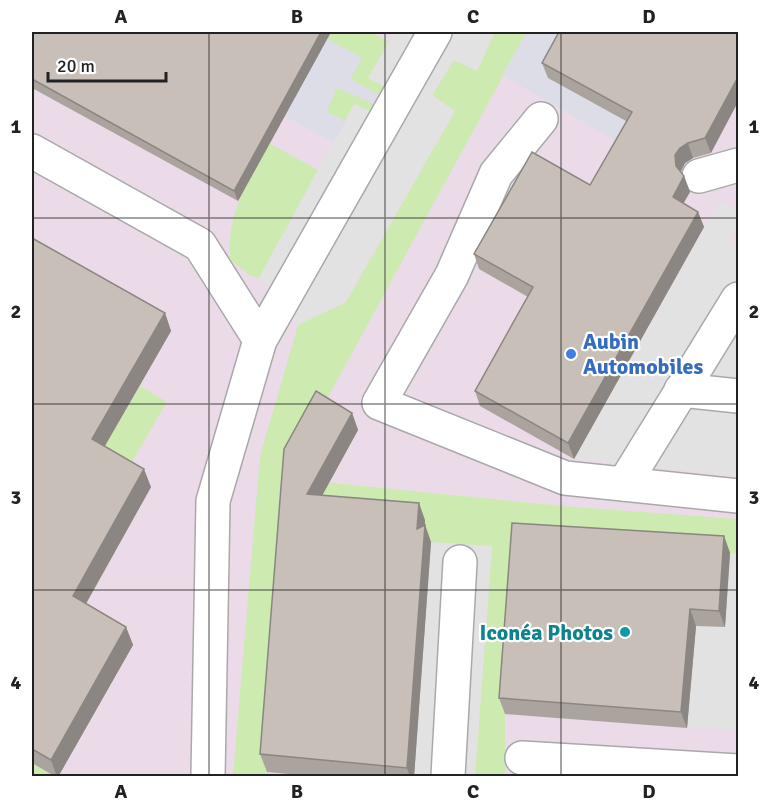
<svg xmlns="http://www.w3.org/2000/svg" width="770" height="808" font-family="Signika,sans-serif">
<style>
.industrial{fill:#ebdbe8}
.grass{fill:#cdebb0}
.parking{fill:#e2e2e2}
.plaza{fill:#dddde8}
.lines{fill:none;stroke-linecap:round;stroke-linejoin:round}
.minor-casing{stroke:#a9a9a9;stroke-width:36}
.minor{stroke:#fff;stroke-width:33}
.wall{fill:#aba49e}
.shaded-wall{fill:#8b8681}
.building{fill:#c7bfb8;stroke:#8b8681;stroke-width:1.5}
.grid{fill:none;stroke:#222;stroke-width:1.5;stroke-opacity:0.55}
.shop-dot{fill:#3f7fe0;stroke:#fff;stroke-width:2}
.culture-dot{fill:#0f9aa8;stroke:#fff;stroke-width:2}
.labels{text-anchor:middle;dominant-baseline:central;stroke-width:4.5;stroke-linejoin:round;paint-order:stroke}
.shop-label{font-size:22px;font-weight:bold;fill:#366cbe;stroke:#fff;text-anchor:start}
.culture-label{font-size:22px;font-weight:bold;fill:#0d838f;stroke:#fff;text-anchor:end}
.neatline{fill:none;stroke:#222;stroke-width:2}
.grid-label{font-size:20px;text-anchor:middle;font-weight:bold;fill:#222}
</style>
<rect width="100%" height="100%" fill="#f2efe9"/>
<rect class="industrial" x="32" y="32" width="706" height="744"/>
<g class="grass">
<path d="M 331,32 L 371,32 L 389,42 L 392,91 L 387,99 L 350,79 L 362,58 L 327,39 Z"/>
<path d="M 495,32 L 527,32 L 284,478 L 562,506 L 738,519 L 738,553 L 730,553 L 505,714 L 505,776 L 475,776 L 492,546 L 423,546 L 425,520 L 266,776 L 233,776 L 260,456 L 298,325 L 346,302 L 455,111 L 432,95 L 454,60 L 477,71 Z"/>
<path d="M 337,87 L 383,108 L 380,116 L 354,105 L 346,121 L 326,112 Z"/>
<path d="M 269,143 L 318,170 L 259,278 L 249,275 L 230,259 C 227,211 247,184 269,143 Z"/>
<path d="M 140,386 L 167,402 L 126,472 L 99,456 Z"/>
<path d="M 32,763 L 56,776 L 32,776 Z"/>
</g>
<g class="parking">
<path d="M 394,32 L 495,32 L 477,71 L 454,60 L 432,95 L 455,111 L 345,302 L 298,325 L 259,278 L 354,104 L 380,116 L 392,91 L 368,78 Z"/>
<path d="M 720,201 L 738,212 L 738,226 L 729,241 L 738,247 L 738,476 L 574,459 Z"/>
<path d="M 431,542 L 492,546 L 475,776 L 414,776 Z"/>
<path d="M 730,553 L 738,553 L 738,729 L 687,728 L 696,626 Z"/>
</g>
<g class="plaza">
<path d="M 527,32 L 573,32 L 548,78 L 705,164 L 694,186 L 502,75 Z"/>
<path d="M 327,39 L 362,58 L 350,79 L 387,99 L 383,108 L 337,88 L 326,112 L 346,121 L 333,142 L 284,116 Z"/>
</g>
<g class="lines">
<defs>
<g id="minor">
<path d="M 541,119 L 496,174 L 452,275 L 379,403 L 565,478 L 738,496"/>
<path d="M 32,151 L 200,245 L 260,340"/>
<path d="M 699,176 L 738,165"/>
<path d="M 681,390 L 738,396"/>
<path d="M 624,484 L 738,299"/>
<path d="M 522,758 L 738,771"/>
<path d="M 208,776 L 213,501 L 260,340 L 435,32"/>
<path d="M 448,776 L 460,562"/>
</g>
</defs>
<use href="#minor" class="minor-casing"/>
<use href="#minor" class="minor"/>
</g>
<g class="wall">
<path d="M 32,32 L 331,32 L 238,201 L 32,88 Z"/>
<path d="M 738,32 L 711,153 L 693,158 L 685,163 L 681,171 L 681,173 L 684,176 L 690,192 L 683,203 L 698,212 L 704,227 L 574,459 L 480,406 L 475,391 L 528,297 L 479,269 L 474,254 L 590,185 L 626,121 L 548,78 L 542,63 Z"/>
<path d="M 32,238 L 165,313 L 171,331 L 105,446 L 151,487 L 86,604 L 126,627 L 133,645 L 58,777 L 56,777 L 32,763 Z"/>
<path d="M 316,391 L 352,413 L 358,430 L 322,496 L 425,520 L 425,525 L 431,542 L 414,777 L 320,777 L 267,772 L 260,754 Z"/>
<path d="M 724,536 L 730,553 L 725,627 L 696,626 L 687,728 L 505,714 L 499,698 Z"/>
</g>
<g class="shaded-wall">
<path d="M 321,32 L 331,32 L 238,201 L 234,191 Z"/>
<path d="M 738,77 L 738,102 L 711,153 L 705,138 Z"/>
<path d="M 688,143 L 693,158 L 685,163 L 681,171 L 681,182 L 676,166 L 675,155 L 680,148 Z"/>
<path d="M 684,176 L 690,192 L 678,213 L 673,197 Z"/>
<path d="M 698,212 L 704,227 L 574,459 L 568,443 Z"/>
<path d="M 165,313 L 171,331 L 99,456 L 92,439 Z"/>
<path d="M 352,413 L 358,430 L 313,512 L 307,494 Z"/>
<path d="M 144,469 L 151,487 L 80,614 L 73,596 Z"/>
<path d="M 419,503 L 425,520 L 423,546 L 417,529 Z"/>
<path d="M 425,525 L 431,542 L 414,777 L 410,777 L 407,768 Z"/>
<path d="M 724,536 L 730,553 L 725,627 L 719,611 Z"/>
<path d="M 690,609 L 696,626 L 687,728 L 681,712 Z"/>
<path d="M 126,627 L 133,645 L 58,777 L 57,777 L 51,760 Z"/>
</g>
<g class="building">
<path d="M 32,32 L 321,32 L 234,191 L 32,79 Z"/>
<path d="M 559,32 L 738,32 L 738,77 L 705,138 L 688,143 L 680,148 L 675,155 L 676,166 L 684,176 L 673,197 L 698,212 L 568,443 L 475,391 L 533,287 L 474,254 L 532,152 L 590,185 L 632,112 L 542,63 Z"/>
<path d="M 32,238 L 165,313 L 92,439 L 144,469 L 73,596 L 126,627 L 51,760 L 32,749 Z"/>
<path d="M 316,391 L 352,413 L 307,494 L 419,503 L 417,529 L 425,525 L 407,768 L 260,754 L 284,449 Z"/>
<path d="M 512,523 L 724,536 L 719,611 L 690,609 L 681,712 L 499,698 Z"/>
</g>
<path class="grid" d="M 209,32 L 209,776M 385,32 L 385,776M 561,32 L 561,776M 32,218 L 738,218M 32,404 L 738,404M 32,590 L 738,590"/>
<circle class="shop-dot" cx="571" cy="354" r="6"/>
<circle class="culture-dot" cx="625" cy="632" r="6"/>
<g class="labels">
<g class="shop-label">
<text x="583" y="341">Aubin<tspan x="583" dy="25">Automobiles</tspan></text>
</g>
<g class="culture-label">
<text x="613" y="632">Iconéa Photos</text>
</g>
</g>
<rect width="770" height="808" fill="none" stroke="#ffffff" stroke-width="66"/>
<path d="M48 72v9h118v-9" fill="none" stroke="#222222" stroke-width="3"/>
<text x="57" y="72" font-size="18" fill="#222222" stroke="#ffffff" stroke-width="4.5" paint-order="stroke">20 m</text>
<rect x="33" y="33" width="704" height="742" class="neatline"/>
<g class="grid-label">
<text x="121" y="23">A</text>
<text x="297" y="23">B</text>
<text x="473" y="23">C</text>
<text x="649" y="23">D</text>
<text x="16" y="133">1</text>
<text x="754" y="133">1</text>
<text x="16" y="318">2</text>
<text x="754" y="318">2</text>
<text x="16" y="504">3</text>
<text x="754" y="504">3</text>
<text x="16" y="689">4</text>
<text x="754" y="689">4</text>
<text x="121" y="798">A</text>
<text x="297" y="798">B</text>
<text x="473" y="798">C</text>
<text x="649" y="798">D</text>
</g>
</svg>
